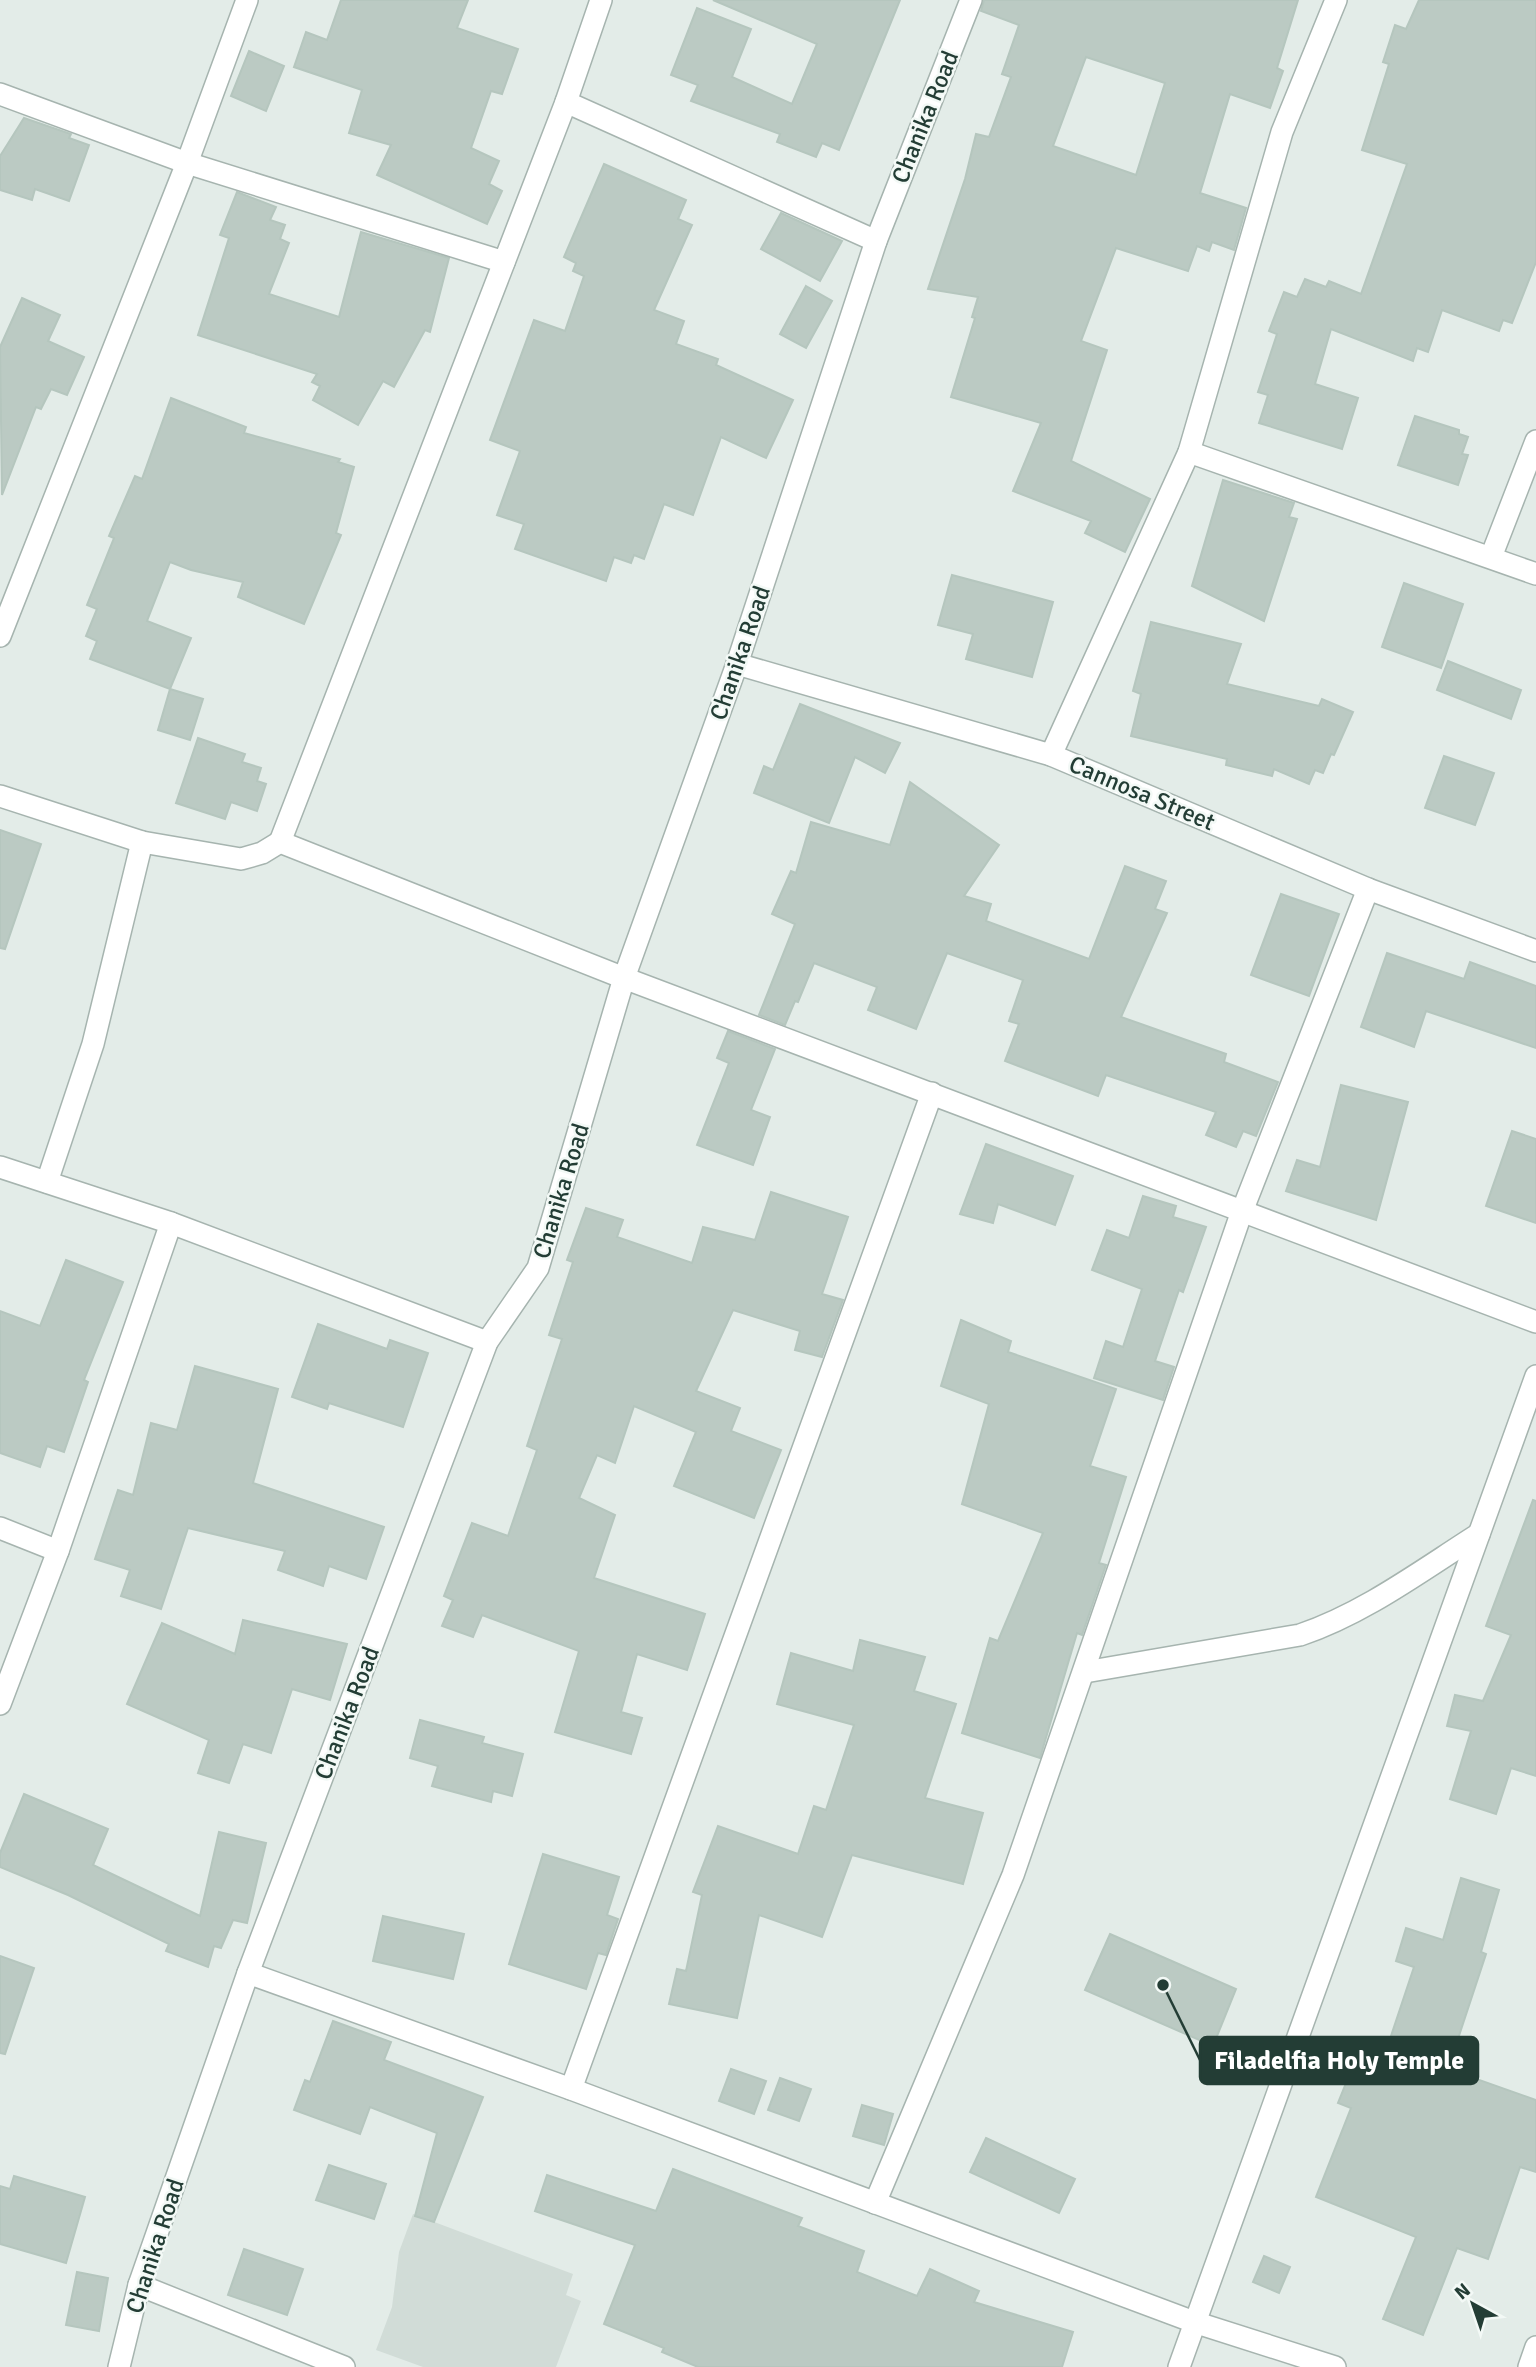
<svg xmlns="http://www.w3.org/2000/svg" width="1536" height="2367" font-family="Signika,sans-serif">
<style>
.built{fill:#d1dcd7}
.building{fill:#bbcac3;stroke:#b5c6be;stroke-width:2;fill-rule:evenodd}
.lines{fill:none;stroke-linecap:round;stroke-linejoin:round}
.minor-casing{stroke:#a6b4af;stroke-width:24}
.minor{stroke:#fff;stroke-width:21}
.labels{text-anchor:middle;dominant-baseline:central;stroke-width:5;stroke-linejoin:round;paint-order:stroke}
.street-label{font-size:24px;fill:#233d35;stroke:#f3f9f6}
.leader{fill:none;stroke:#233d35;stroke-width:2.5}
.callout-dot{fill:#233d35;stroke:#f3f9f6;stroke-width:2.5}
.callout{fill:#233d35;stroke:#233d35;stroke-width:2.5}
.callout-label{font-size:26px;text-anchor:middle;font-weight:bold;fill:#fff}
</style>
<rect width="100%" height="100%" fill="#e3ece8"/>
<path class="built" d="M 413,2214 L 573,2274 L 566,2295 L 581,2301 L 556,2367 L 423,2367 L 376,2350 L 392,2307 L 399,2252 Z"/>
<g class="building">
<path d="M 341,0 L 468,0 L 457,28 L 518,49 L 502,94 L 491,91 L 471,148 L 499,161 L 489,184 L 502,191 L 487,224 L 377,175 L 391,145 L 349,133 L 362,90 L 294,67 L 306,32 L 327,40 Z"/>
<path d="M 713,0 L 900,0 L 839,150 L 822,143 L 816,157 L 777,142 L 780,134 L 691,101 L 698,85 L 671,75 L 697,8 L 751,29 L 732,77 L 792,104 L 817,44 Z"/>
<path d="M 984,0 L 1298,0 L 1277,68 L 1283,71 L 1270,108 L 1230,94 L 1200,193 L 1246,208 L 1234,250 L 1212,242 L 1209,251 L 1197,246 L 1188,271 L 1116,248 L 1081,341 L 1107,350 L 1071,461 L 1150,499 L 1125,552 L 1085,533 L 1091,521 L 1013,491 L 1041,423 L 951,397 L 975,318 L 972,317 L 978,297 L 928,289 L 965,179 L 976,134 L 989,137 L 1011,77 L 1002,74 L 1019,25 L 981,11 ZM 1086,57 L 1165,83 L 1136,175 L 1053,146 Z"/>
<path d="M 1419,0 L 1536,0 L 1536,262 L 1512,323 L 1503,320 L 1499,331 L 1442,310 L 1428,352 L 1417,348 L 1413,361 L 1331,329 L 1315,384 L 1358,398 L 1342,449 L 1259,423 L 1268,395 L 1258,392 L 1277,334 L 1269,331 L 1284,292 L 1297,297 L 1305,279 L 1326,287 L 1329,281 L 1361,294 L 1407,164 L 1362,150 L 1389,64 L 1383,62 L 1395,25 L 1406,29 Z"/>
<path d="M 249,51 L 284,66 L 266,111 L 231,96 Z"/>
<path d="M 24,118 L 71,134 L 69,138 L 89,145 L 69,201 L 35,189 L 32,200 L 0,190 L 0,156 Z"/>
<path d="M 604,164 L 686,200 L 678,219 L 692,225 L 654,310 L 684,321 L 676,344 L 718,359 L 716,365 L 793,400 L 766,458 L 721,437 L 693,515 L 664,504 L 644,559 L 634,555 L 631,563 L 614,557 L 606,581 L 515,549 L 524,524 L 497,515 L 520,451 L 490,440 L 534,320 L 565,331 L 584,276 L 573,271 L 576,263 L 564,257 Z"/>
<path d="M 237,192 L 276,207 L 270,220 L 285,225 L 280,239 L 289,243 L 269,294 L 339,317 L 361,232 L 449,258 L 430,332 L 425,330 L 394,387 L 383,381 L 358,425 L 313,400 L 320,386 L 312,382 L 317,374 L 198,335 L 229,238 L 220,235 Z"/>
<path d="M 781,213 L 842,241 L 820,281 L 761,249 Z"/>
<path d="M 806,286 L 832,301 L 806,348 L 780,334 Z"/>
<path d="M 22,298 L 60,315 L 48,341 L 84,357 L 67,395 L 51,389 L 41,409 L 36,407 L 2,495 L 0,347 Z"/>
<path d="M 171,398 L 246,427 L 244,433 L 340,459 L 338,462 L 354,467 L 336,533 L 341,535 L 304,624 L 238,597 L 243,582 L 191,570 L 170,562 L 147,621 L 191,638 L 170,689 L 90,659 L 97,641 L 86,636 L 97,609 L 87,605 L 114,538 L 109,536 L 135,476 L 142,479 Z"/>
<path d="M 1415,416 L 1459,430 L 1459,434 L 1468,437 L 1462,454 L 1468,455 L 1458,485 L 1398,465 Z"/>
<path d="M 1223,480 L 1294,503 L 1289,517 L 1297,519 L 1264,621 L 1192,586 Z"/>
<path d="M 952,575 L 1053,602 L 1032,677 L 966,659 L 973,634 L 938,625 Z"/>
<path d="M 1404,583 L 1463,604 L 1441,668 L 1382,647 Z"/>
<path d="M 1151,622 L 1241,644 L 1227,684 L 1319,706 L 1322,699 L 1353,712 L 1334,755 L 1331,754 L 1323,773 L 1315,770 L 1309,784 L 1274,769 L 1272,776 L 1226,765 L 1227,759 L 1131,736 L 1141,694 L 1133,691 Z"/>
<path d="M 1448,661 L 1521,690 L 1511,719 L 1437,690 Z"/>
<path d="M 170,689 L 203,699 L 190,740 L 158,730 Z"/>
<path d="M 800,704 L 900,743 L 885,773 L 855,757 L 829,823 L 754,793 L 764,766 L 773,770 Z"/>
<path d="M 198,738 L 245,754 L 242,762 L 261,768 L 257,781 L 266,784 L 257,811 L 231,802 L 225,819 L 176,803 Z"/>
<path d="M 1444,756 L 1494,773 L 1475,825 L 1425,808 Z"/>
<path d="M 910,782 L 999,845 L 964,896 L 991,904 L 986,921 L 1089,959 L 1125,866 L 1166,881 L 1155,909 L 1167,913 L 1121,1017 L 1226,1054 L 1224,1062 L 1278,1082 L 1256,1136 L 1243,1131 L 1236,1147 L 1206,1135 L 1216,1112 L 1106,1075 L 1098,1096 L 1005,1061 L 1019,1024 L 1009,1021 L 1023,980 L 947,953 L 916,1029 L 868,1010 L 877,987 L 814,963 L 798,1002 L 795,1001 L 785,1025 L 759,1015 L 795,924 L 772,914 L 791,871 L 796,873 L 811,822 L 890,845 Z"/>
<path d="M 0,830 L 41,844 L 5,949 L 0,948 Z"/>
<path d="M 1281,894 L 1339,914 L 1309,996 L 1251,975 Z"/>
<path d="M 1387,953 L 1464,979 L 1470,962 L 1536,986 L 1536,1048 L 1426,1011 L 1414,1047 L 1361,1027 Z"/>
<path d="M 728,1031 L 775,1049 L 751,1110 L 770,1117 L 753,1165 L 697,1145 L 729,1063 L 717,1058 Z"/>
<path d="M 1341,1085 L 1408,1102 L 1376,1220 L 1286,1191 L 1297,1160 L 1320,1167 Z"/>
<path d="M 1512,1131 L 1536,1139 L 1536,1223 L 1486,1206 Z"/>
<path d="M 986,1144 L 1073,1176 L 1055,1225 L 998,1204 L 993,1223 L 960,1214 Z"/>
<path d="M 771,1192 L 848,1217 L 822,1294 L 843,1300 L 822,1357 L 795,1350 L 800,1331 L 733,1310 L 696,1391 L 740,1408 L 731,1431 L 781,1450 L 754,1518 L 674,1486 L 696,1432 L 634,1406 L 615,1463 L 597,1455 L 579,1498 L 615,1515 L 594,1578 L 705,1614 L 687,1670 L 637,1654 L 621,1712 L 642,1718 L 631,1754 L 555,1732 L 579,1651 L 482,1615 L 473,1637 L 442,1626 L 453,1600 L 444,1596 L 472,1523 L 508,1536 L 537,1450 L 527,1446 L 562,1339 L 549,1335 L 573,1262 L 567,1260 L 586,1208 L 623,1220 L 617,1237 L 692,1263 L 703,1227 L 755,1240 Z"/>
<path d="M 1143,1196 L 1176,1206 L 1173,1217 L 1206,1227 L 1183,1292 L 1179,1290 L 1155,1361 L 1174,1367 L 1163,1400 L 1094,1378 L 1106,1341 L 1123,1347 L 1142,1289 L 1092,1270 L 1107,1230 L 1129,1238 Z"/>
<path d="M 66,1260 L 123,1282 L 84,1380 L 88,1382 L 64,1452 L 47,1446 L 40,1467 L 0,1453 L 0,1311 L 40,1326 Z"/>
<path d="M 961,1320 L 1011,1341 L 1008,1352 L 1116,1389 L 1090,1466 L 1126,1477 L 1099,1563 L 1106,1565 L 1082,1635 L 1077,1633 L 1040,1758 L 962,1733 L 990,1638 L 998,1641 L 1043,1533 L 962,1504 L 989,1404 L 941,1386 Z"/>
<path d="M 318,1324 L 387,1349 L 390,1340 L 428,1353 L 403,1427 L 329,1403 L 327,1409 L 292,1397 Z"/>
<path d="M 195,1366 L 278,1389 L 253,1483 L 384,1527 L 366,1579 L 329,1566 L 323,1586 L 278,1570 L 285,1551 L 188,1528 L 161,1609 L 121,1596 L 130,1570 L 95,1559 L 118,1490 L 133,1495 L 151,1423 L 177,1430 Z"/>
<path d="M 1533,1500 L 1536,1501 L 1536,1776 L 1511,1768 L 1496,1814 L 1450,1799 L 1471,1731 L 1447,1726 L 1455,1695 L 1483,1701 L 1511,1635 L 1486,1626 Z"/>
<path d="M 243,1620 L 347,1644 L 330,1700 L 292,1689 L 271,1753 L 243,1744 L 229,1783 L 198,1773 L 209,1740 L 127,1704 L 162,1623 L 235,1654 Z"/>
<path d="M 860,1640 L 925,1657 L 914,1691 L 956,1704 L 925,1798 L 983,1813 L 963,1884 L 852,1855 L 822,1937 L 759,1915 L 737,2018 L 669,2004 L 677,1969 L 686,1971 L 702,1895 L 693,1892 L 718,1826 L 798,1854 L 814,1806 L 826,1810 L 854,1725 L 777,1704 L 791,1653 L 853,1671 Z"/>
<path d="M 420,1720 L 484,1737 L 482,1743 L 523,1754 L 512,1796 L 493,1791 L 491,1802 L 432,1786 L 438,1766 L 410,1758 Z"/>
<path d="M 24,1794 L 108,1829 L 93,1865 L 200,1916 L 219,1832 L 266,1843 L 247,1923 L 233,1920 L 221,1948 L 214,1946 L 208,1967 L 166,1951 L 169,1944 L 68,1895 L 0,1867 L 0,1853 Z"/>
<path d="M 543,1854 L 619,1877 L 607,1915 L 618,1919 L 606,1955 L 598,1953 L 586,1989 L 509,1964 Z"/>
<path d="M 1461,1878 L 1499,1890 L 1481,1952 L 1486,1954 L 1448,2069 L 1536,2100 L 1536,2172 L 1520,2167 L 1488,2259 L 1457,2248 L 1423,2335 L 1383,2319 L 1416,2237 L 1316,2197 L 1351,2108 L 1338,2103 L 1357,2056 L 1370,2060 L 1376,2044 L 1387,2048 L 1414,1967 L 1396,1961 L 1406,1928 L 1443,1940 Z"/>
<path d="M 383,1916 L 464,1934 L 453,1979 L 373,1961 Z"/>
<path d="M 1110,1934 L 1236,1989 L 1213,2046 L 1085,1990 Z"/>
<path d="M 0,1956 L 34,1968 L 5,2054 L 0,2053 Z"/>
<path d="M 333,2021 L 391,2042 L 384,2060 L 483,2097 L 434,2222 L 415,2216 L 437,2133 L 370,2107 L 360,2134 L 294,2110 L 305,2080 L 310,2082 Z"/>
<path d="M 731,2069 L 766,2081 L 754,2114 L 719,2101 Z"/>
<path d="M 780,2078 L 811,2089 L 799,2121 L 768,2110 Z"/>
<path d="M 862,2105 L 893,2114 L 884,2145 L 853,2136 Z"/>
<path d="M 986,2138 L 1075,2179 L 1059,2213 L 970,2172 Z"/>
<path d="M 329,2165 L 386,2184 L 374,2219 L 316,2200 Z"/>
<path d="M 673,2169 L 802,2218 L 798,2226 L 864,2251 L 857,2272 L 917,2296 L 930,2269 L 979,2291 L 974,2302 L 1073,2332 L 1062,2367 L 698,2367 L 662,2352 L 664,2348 L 604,2324 L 635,2245 L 535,2211 L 547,2175 L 656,2211 Z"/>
<path d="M 14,2176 L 85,2197 L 66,2263 L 0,2244 L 0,2186 L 10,2189 Z"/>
<path d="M 244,2249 L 303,2269 L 287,2315 L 228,2295 Z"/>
<path d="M 1264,2256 L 1290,2267 L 1279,2293 L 1253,2282 Z"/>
<path d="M 77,2272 L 108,2278 L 99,2331 L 66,2325 Z"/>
</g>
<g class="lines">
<defs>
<g id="minor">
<path d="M 0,94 L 187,163 L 504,262"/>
<path d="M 566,102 L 876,241"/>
<path d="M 1189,452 L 1536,574"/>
<path d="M 1491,557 L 1536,441"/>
<path d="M 0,636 L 187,163 L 247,0"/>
<path d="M 737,664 L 1051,755 L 1368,889 L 1536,951"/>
<path d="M 1051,755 L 1189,452 L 1282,132 L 1336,0"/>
<path d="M 0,796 L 142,842 L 241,859 L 262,853 L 280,842 L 624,978 L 1536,1322"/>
<path d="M 280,842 L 566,102 L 601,0"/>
<path d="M 0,1167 L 171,1223 L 487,1342"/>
<path d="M 47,1182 L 93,1044 L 142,842"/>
<path d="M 0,1528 L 58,1551"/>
<path d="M 1085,1672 L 1300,1635 C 1365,1613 1422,1570 1479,1534"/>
<path d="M 0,1704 L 58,1551 L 171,1223"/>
<path d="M 248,1973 L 571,2089 L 1194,2322 L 1335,2367"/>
<path d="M 571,2089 L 932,1093"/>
<path d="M 875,2203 L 1013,1875 L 1241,1214 L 1368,889"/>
<path d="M 139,2285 L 344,2367"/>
<path d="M 119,2367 L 139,2285 L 248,1973 L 487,1342 L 538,1268 L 624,978 L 737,664 L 876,241 L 971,0"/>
<path d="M 1179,2367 L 1536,1376"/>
<path d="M 1529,2367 L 1536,2347"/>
</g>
</defs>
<use href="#minor" class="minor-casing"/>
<use href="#minor" class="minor"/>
</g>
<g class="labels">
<g class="street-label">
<text transform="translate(925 117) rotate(-68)">Chanika Road</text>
<text transform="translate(740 653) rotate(-71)">Chanika Road</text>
<text transform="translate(1142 793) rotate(23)">Cannosa Street</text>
<text transform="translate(561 1191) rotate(-73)">Chanika Road</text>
<text transform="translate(347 1713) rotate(-69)">Chanika Road</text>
<text transform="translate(155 2246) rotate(-72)">Chanika Road</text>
</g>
</g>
<path class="leader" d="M1163 1985L1200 2060"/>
<circle class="callout-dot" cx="1163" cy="1985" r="7"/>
<rect class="callout" x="1200" y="2037" width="278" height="47" rx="7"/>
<g class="callout-label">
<text x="1339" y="2069">Filadelfia Holy Temple</text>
</g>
<g transform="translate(1473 2304) rotate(320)" stroke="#f3f9f6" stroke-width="5" paint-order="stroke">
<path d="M0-5L12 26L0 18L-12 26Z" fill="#233d35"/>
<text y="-10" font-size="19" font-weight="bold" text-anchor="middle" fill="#233d35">N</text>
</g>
</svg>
